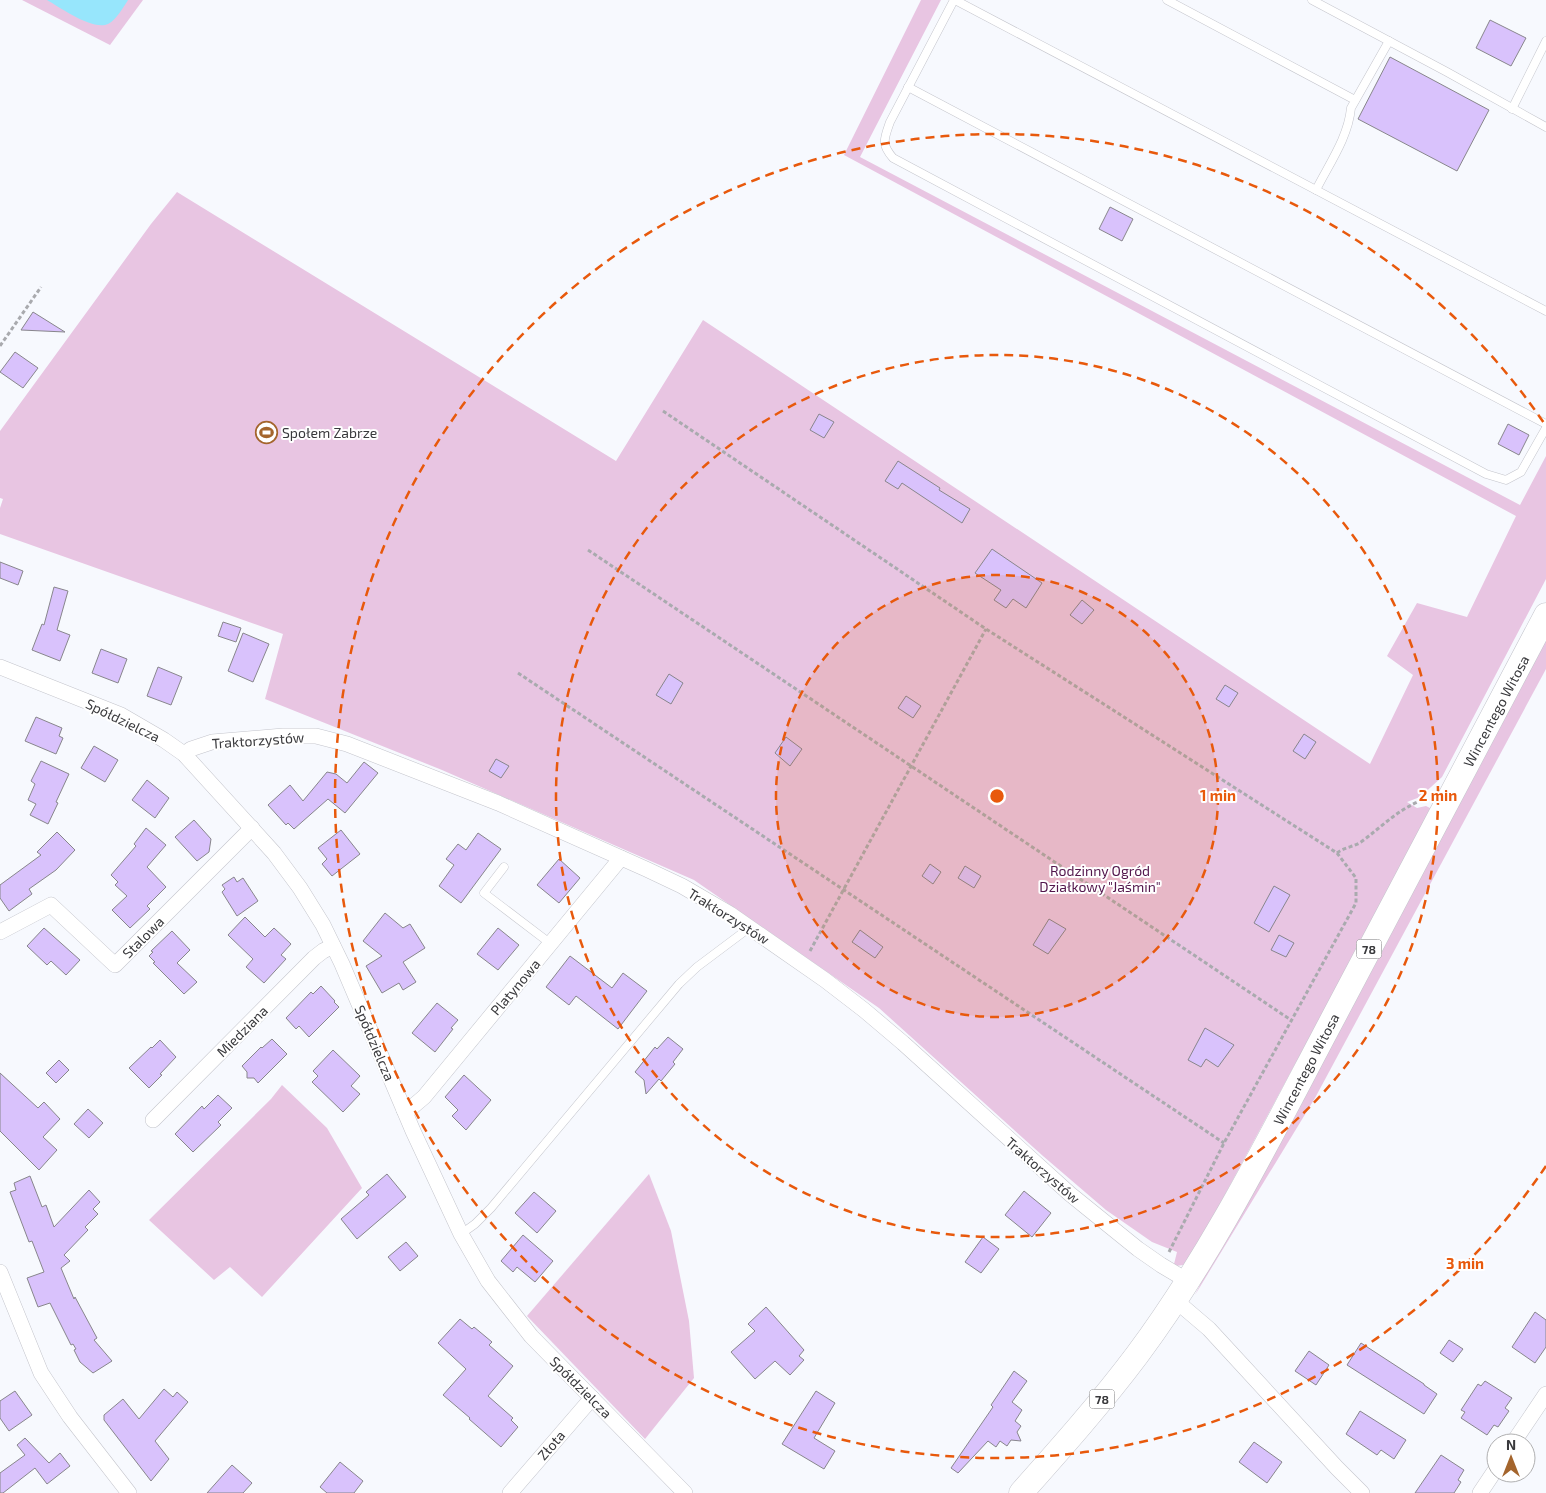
<svg xmlns="http://www.w3.org/2000/svg" width="1546" height="1493" font-family="'Exo 2',sans-serif">
<style>
.green{fill:#e8c5e2}
.water{fill:#97e6fc}
.building{fill:#d9c2fc;stroke:#88868c}
.lines{fill:none;stroke-linecap:round;stroke-linejoin:round}
.lane-casing{stroke:#c4c5cc;stroke-width:9}
.street-casing{stroke:#c4c5cc;stroke-width:16}
.primary-casing{stroke:#c4c5cc;stroke-width:25}
.path{stroke:#a9aaae;stroke-width:3;stroke-dasharray:4 2.5;stroke-linecap:butt}
.lane{stroke:#fff;stroke-width:8}
.street{stroke:#fff;stroke-width:15}
.primary{stroke:#fff;stroke-width:24}
.ring{fill:none;stroke:#e8590c;stroke-width:2.5;stroke-dasharray:9 6}
.labels{text-anchor:middle;dominant-baseline:central;stroke-width:4;stroke-linejoin:round;paint-order:stroke}
.shield{fill:#fff;stroke:#747476;stroke-width:1}
.shield-label{font-size:12px;font-weight:bold;fill:#39393c}
.poi-label{font-size:14px;fill:#39393c;stroke:#fff;text-anchor:start}
.street-label{font-size:14px;fill:#39393c;stroke:#fff}
.park-label{font-size:14px;fill:#52164c;stroke:#fff}
.centre{fill:#e8590c;stroke:#fff;stroke-width:2.5}
.ring-label{font-size:15px;text-anchor:middle;font-weight:bold;fill:#e8590c;stroke:#fff;stroke-width:4;stroke-linejoin:round;paint-order:stroke}
</style>
<rect width="100%" height="100%" fill="#f7f9fe"/>
<g class="green">
<path d="M 22,0 L 143,0 L 110,45 Z"/>
<path d="M 921,0 L 941,0 L 860,157 L 1520,505 L 1546,456 L 1546,579 L 1442,777 L 1420,797 L 1407,802 L 1417,808 L 1426,806 L 1432,809 L 1191,1258 L 1183,1265 L 1176,1266 L 1174,1264 L 1177,1252 L 1152,1242 L 1106,1210 L 1043,1156 L 879,1008 L 694,880 L 442,770 L 265,699 L 283,634 L 0,534 L 0,508 L 3,499 L 0,498 L 0,431 L 151,224 L 177,192 L 616,461 L 703,320 L 1370,764 L 1413,675 L 1387,656 L 1417,603 L 1467,617 L 1516,516 L 844,155 Z"/>
<path d="M 1546,638 L 1546,669 L 1315,1098 L 1195,1295 L 1210,1264 Z"/>
<path d="M 282,1085 L 327,1128 L 362,1188 L 262,1297 L 230,1267 L 214,1280 L 149,1220 L 271,1099 Z"/>
<path d="M 649,1174 L 671,1231 L 689,1321 L 694,1378 L 645,1439 L 527,1316 Z"/>
</g>
<path class="water" d="M 47,0 L 128,0 C 123,8 116,20 108,24 C 93,31 61,8 47,0 Z"/>
<g class="building">
<path d="M 1490,20 L 1526,38 L 1511,66 L 1476,48 Z"/>
<path d="M 1390,57 L 1489,110 L 1457,171 L 1358,119 Z"/>
<path d="M 1110,207 L 1133,219 L 1122,241 L 1099,229 Z"/>
<path d="M 33,312 L 65,332 L 21,330 Z"/>
<path d="M 15,352 L 38,368 L 23,388 L 0,372 Z"/>
<path d="M 819,414 L 834,422 L 824,438 L 810,430 Z"/>
<path d="M 1508,424 L 1529,435 L 1519,455 L 1498,444 Z"/>
<path d="M 898,461 L 940,488 L 939,490 L 970,509 L 962,523 L 902,483 L 898,489 L 885,481 Z"/>
<path d="M 992,549 L 1042,583 L 1026,608 L 1013,599 L 1006,608 L 994,600 L 1001,590 L 975,573 Z"/>
<path d="M 0,562 L 23,571 L 18,585 L 0,578 Z"/>
<path d="M 54,587 L 68,591 L 57,630 L 70,635 L 60,661 L 32,650 L 42,624 L 44,625 Z"/>
<path d="M 1082,600 L 1094,610 L 1082,624 L 1070,615 Z"/>
<path d="M 223,622 L 241,628 L 236,642 L 218,636 Z"/>
<path d="M 243,633 L 269,644 L 253,682 L 228,671 Z"/>
<path d="M 101,649 L 127,659 L 118,683 L 92,673 Z"/>
<path d="M 158,667 L 182,677 L 171,705 L 147,696 Z"/>
<path d="M 669,674 L 683,683 L 671,704 L 656,695 Z"/>
<path d="M 1225,685 L 1238,693 L 1229,707 L 1216,699 Z"/>
<path d="M 906,696 L 921,706 L 913,718 L 898,708 Z"/>
<path d="M 36,717 L 62,728 L 59,736 L 63,738 L 56,754 L 25,741 Z"/>
<path d="M 1304,734 L 1316,742 L 1305,759 L 1293,751 Z"/>
<path d="M 786,737 L 802,749 L 790,766 L 775,753 Z"/>
<path d="M 94,746 L 118,760 L 105,782 L 81,768 Z"/>
<path d="M 496,759 L 509,766 L 501,778 L 489,771 Z"/>
<path d="M 41,761 L 69,774 L 56,802 L 58,803 L 48,824 L 30,815 L 36,804 L 28,800 L 35,784 L 31,781 Z"/>
<path d="M 364,762 L 378,773 L 345,813 L 328,799 L 294,829 L 288,823 L 286,825 L 268,805 L 290,785 L 303,801 L 327,772 L 336,774 L 347,783 Z"/>
<path d="M 147,780 L 169,798 L 155,818 L 132,800 Z"/>
<path d="M 194,820 L 211,839 L 209,852 L 197,861 L 175,837 Z"/>
<path d="M 146,828 L 166,845 L 147,867 L 166,887 L 147,906 L 150,909 L 130,928 L 112,910 L 127,896 L 115,885 L 118,882 L 111,875 L 136,846 L 134,844 Z"/>
<path d="M 341,830 L 360,854 L 332,876 L 322,864 L 327,859 L 318,848 Z"/>
<path d="M 57,832 L 75,850 L 56,870 L 29,889 L 32,894 L 9,911 L 0,898 L 0,885 L 41,855 L 37,852 Z"/>
<path d="M 478,833 L 501,849 L 461,903 L 439,886 L 454,865 L 446,859 L 458,844 L 466,850 Z"/>
<path d="M 559,859 L 580,878 L 559,903 L 537,885 Z"/>
<path d="M 930,864 L 941,872 L 933,884 L 922,876 Z"/>
<path d="M 965,866 L 981,876 L 974,888 L 958,878 Z"/>
<path d="M 234,877 L 237,882 L 243,878 L 258,901 L 237,916 L 222,892 L 225,889 L 222,885 Z"/>
<path d="M 1274,886 L 1290,895 L 1269,932 L 1254,923 Z"/>
<path d="M 385,913 L 403,928 L 410,924 L 425,948 L 403,962 L 416,982 L 403,990 L 399,983 L 382,993 L 366,966 L 382,956 L 363,941 Z"/>
<path d="M 245,917 L 265,937 L 274,928 L 291,944 L 281,955 L 286,959 L 264,983 L 246,967 L 253,959 L 228,935 Z"/>
<path d="M 1049,919 L 1066,929 L 1048,954 L 1033,945 Z"/>
<path d="M 44,928 L 80,960 L 66,975 L 51,961 L 47,965 L 27,946 Z"/>
<path d="M 498,928 L 519,945 L 498,970 L 477,954 Z"/>
<path d="M 860,930 L 883,947 L 875,958 L 852,942 Z"/>
<path d="M 172,931 L 190,950 L 177,963 L 197,982 L 184,994 L 153,963 L 155,962 L 149,956 L 153,952 L 151,951 Z"/>
<path d="M 1279,935 L 1294,943 L 1286,957 L 1271,950 Z"/>
<path d="M 570,956 L 612,988 L 623,973 L 647,991 L 618,1029 L 576,996 L 569,1005 L 546,987 Z"/>
<path d="M 321,986 L 335,1001 L 334,1002 L 339,1007 L 309,1037 L 299,1026 L 296,1029 L 286,1018 L 311,992 L 313,994 Z"/>
<path d="M 437,1003 L 458,1020 L 451,1028 L 453,1029 L 435,1052 L 412,1033 Z"/>
<path d="M 1205,1028 L 1234,1045 L 1218,1067 L 1206,1059 L 1201,1067 L 1188,1060 Z"/>
<path d="M 668,1037 L 683,1049 L 673,1062 L 675,1064 L 661,1081 L 659,1079 L 646,1094 L 644,1080 L 635,1072 L 655,1047 L 657,1049 Z"/>
<path d="M 272,1039 L 287,1054 L 258,1083 L 254,1078 L 247,1078 L 247,1072 L 242,1066 L 261,1047 L 262,1048 Z"/>
<path d="M 160,1040 L 176,1057 L 160,1074 L 162,1075 L 149,1088 L 129,1068 L 151,1047 L 152,1048 Z"/>
<path d="M 333,1050 L 360,1076 L 351,1086 L 360,1094 L 343,1112 L 312,1082 L 318,1076 L 313,1071 Z"/>
<path d="M 59,1060 L 69,1070 L 56,1083 L 46,1073 Z"/>
<path d="M 0,1073 L 38,1108 L 44,1102 L 60,1119 L 43,1137 L 57,1150 L 39,1170 L 0,1131 Z"/>
<path d="M 464,1075 L 491,1100 L 466,1130 L 452,1116 L 458,1110 L 445,1097 Z"/>
<path d="M 218,1095 L 232,1108 L 218,1122 L 221,1125 L 193,1152 L 175,1134 L 202,1106 L 204,1109 Z"/>
<path d="M 88,1109 L 103,1123 L 89,1138 L 74,1124 Z"/>
<path d="M 387,1174 L 406,1197 L 357,1239 L 341,1219 L 369,1195 L 366,1192 Z"/>
<path d="M 30,1176 L 42,1207 L 46,1205 L 54,1227 L 89,1190 L 100,1202 L 93,1209 L 98,1214 L 85,1227 L 88,1230 L 64,1255 L 70,1261 L 61,1268 L 74,1299 L 75,1297 L 97,1338 L 94,1340 L 112,1361 L 93,1373 L 80,1362 L 74,1350 L 76,1349 L 73,1344 L 71,1345 L 50,1303 L 38,1307 L 27,1278 L 44,1272 L 32,1241 L 29,1242 L 10,1192 L 16,1190 L 14,1183 Z"/>
<path d="M 1024,1191 L 1051,1213 L 1032,1237 L 1005,1215 Z"/>
<path d="M 534,1192 L 556,1211 L 537,1233 L 515,1213 Z"/>
<path d="M 523,1235 L 553,1261 L 535,1282 L 517,1267 L 513,1272 L 501,1261 Z"/>
<path d="M 983,1237 L 999,1249 L 981,1273 L 965,1262 Z"/>
<path d="M 406,1242 L 418,1256 L 400,1271 L 388,1257 Z"/>
<path d="M 766,1307 L 804,1350 L 799,1356 L 804,1360 L 790,1375 L 775,1361 L 755,1379 L 731,1352 L 755,1331 L 748,1324 Z"/>
<path d="M 1535,1312 L 1546,1320 L 1546,1347 L 1535,1363 L 1512,1347 Z"/>
<path d="M 460,1319 L 472,1329 L 474,1327 L 492,1342 L 489,1345 L 513,1366 L 488,1396 L 513,1418 L 511,1420 L 518,1427 L 501,1447 L 469,1419 L 470,1418 L 443,1395 L 466,1369 L 438,1343 Z"/>
<path d="M 1449,1340 L 1463,1349 L 1453,1362 L 1440,1353 Z"/>
<path d="M 1361,1343 L 1424,1384 L 1424,1385 L 1437,1394 L 1424,1414 L 1347,1365 Z"/>
<path d="M 1309,1351 L 1329,1365 L 1316,1385 L 1295,1371 Z"/>
<path d="M 1014,1371 L 1027,1381 L 1012,1402 L 1022,1410 L 1015,1421 L 1021,1426 L 1017,1432 L 1021,1441 L 1011,1440 L 1007,1446 L 1000,1441 L 996,1447 L 988,1441 L 958,1473 L 951,1468 L 993,1407 L 991,1405 Z"/>
<path d="M 1485,1381 L 1512,1398 L 1505,1408 L 1509,1411 L 1498,1427 L 1494,1425 L 1487,1435 L 1461,1418 L 1465,1412 L 1461,1410 L 1478,1384 L 1481,1386 Z"/>
<path d="M 164,1389 L 173,1397 L 177,1392 L 188,1402 L 155,1441 L 169,1459 L 151,1481 L 104,1420 L 104,1415 L 123,1399 L 139,1419 Z"/>
<path d="M 15,1391 L 32,1415 L 9,1431 L 0,1418 L 0,1401 Z"/>
<path d="M 816,1391 L 835,1403 L 814,1438 L 835,1451 L 824,1469 L 782,1444 Z"/>
<path d="M 1360,1411 L 1406,1440 L 1394,1459 L 1381,1450 L 1377,1455 L 1346,1434 Z"/>
<path d="M 25,1438 L 49,1463 L 60,1453 L 70,1466 L 47,1484 L 35,1468 L 3,1493 L 0,1493 L 0,1473 L 25,1455 L 17,1445 Z"/>
<path d="M 1254,1442 L 1282,1462 L 1267,1483 L 1239,1462 Z"/>
<path d="M 1441,1455 L 1464,1470 L 1458,1480 L 1461,1482 L 1454,1493 L 1415,1493 Z"/>
<path d="M 340,1462 L 363,1481 L 354,1493 L 327,1493 L 320,1487 Z"/>
<path d="M 232,1465 L 252,1483 L 243,1493 L 207,1493 Z"/>
</g>
<g class="lines">
<defs>
<g id="lane">
<path d="M 954,0 L 890,122 C 884,139 881,144 893,158 L 1486,474 L 1506,480 L 1521,472 L 1546,428"/>
<path d="M 955,0 L 1546,311"/>
<path d="M 1167,0 L 1355,100"/>
<path d="M 1312,0 L 1447,72 L 1546,127"/>
<path d="M 908,87 L 1546,424"/>
<path d="M 1512,109 L 1546,41"/>
<path d="M 1316,190 C 1329,164 1348,138 1351,108 L 1389,41"/>
<path d="M 504,867 L 484,893 L 551,944"/>
<path d="M 461,1234 L 475,1224 L 491,1208 L 679,984 L 697,967 L 749,928"/>
</g>
<g id="street">
<path d="M 0,667 L 121,715 L 164,740 L 184,754 L 274,853 L 300,888 L 323,925 L 342,964 L 413,1131 L 461,1234 L 488,1281 L 531,1336 L 685,1493"/>
<path d="M 184,754 L 191,749 L 212,742 L 283,736 L 316,736 L 347,744 L 498,803 L 646,869 L 682,886 L 730,914 L 825,980 L 864,1010 L 903,1043 L 1070,1194 L 1138,1249 L 1161,1265 L 1188,1281"/>
<path d="M 0,932 L 51,905 L 115,965 L 252,828"/>
<path d="M 404,1110 L 411,1108 L 424,1097 L 621,858"/>
<path d="M 153,1120 L 314,958 L 323,951 L 333,946"/>
<path d="M 0,1272 L 41,1373 L 70,1417 L 129,1493"/>
<path d="M 1175,1300 L 1209,1329 L 1337,1468 L 1362,1493"/>
<path d="M 1513,1443 L 1546,1394"/>
<path d="M 510,1493 L 592,1398"/>
<path d="M 1480,1493 L 1496,1469"/>
</g>
<path id="primary" d="M 1021,1493 C 1061,1448 1101,1403 1137,1355 C 1210,1257 1265,1147 1322,1039 C 1397,898 1471,756 1546,615"/>
</defs>
<use href="#lane" class="lane-casing"/>
<use href="#street" class="street-casing"/>
<use href="#primary" class="primary-casing"/>
<g class="path">
<path d="M 0,346 L 41,287"/>
<path d="M 663,411 L 986,629 L 1337,853 L 1356,878 L 1356,903 L 1224,1143 L 1169,1252"/>
<path d="M 588,550 L 1291,1020"/>
<path d="M 518,673 L 1224,1143"/>
<path d="M 1337,853 C 1344,847 1354,847 1361,842 C 1384,825 1398,809 1425,799"/>
<path d="M 810,951 L 986,629"/>
</g>
<use href="#lane" class="lane"/>
<use href="#street" class="street"/>
<use href="#primary" class="primary"/>
</g>
<circle cx="997" cy="796" r="221" fill="#e8590c" fill-opacity=".12"/>
<g class="ring">
<circle cx="997" cy="796" r="221"/>
<circle cx="997" cy="796" r="441"/>
<path d="M1546 1166A662 662 0 1 1 1546 426"/>
</g>
<defs>
<symbol id="stadium-ring" viewBox="-11 -11 22 22"><circle r="9.5" fill="#fff" stroke="#a4652d" stroke-width="1.5"/><path d="M0-5a6.5 5 0 1 0 0 10a6.5 5 0 1 0 0-10ZM-3.5-1.8h7v3.6h-7Z" fill="#a4652d"/></symbol>
</defs>
<g fill-rule="evenodd">
<use href="#stadium-ring" x="254" y="420" width="25" height="25"/>
</g>
<g class="labels">
<g class="shield">
<rect x="1356.5" y="939.5" width="25" height="19" rx="4"/>
<rect x="1089.5" y="1389.5" width="25" height="19" rx="4"/>
</g>
<g class="shield-label">
<text x="1369" y="949">78</text>
<text x="1102" y="1399">78</text>
</g>
<g class="poi-label">
<text x="282" y="432">Społem Zabrze</text>
</g>
<g class="street-label">
<text transform="translate(1496 711) rotate(-62)">Wincentego Witosa</text>
<text transform="translate(123 720) rotate(26)">Spółdzielcza</text>
<text transform="translate(258 740) rotate(-4)">Traktorzystów</text>
<text transform="translate(729 916) rotate(32)">Traktorzystów</text>
<text transform="translate(143 937) rotate(-45)">Stalowa</text>
<text transform="translate(515 987) rotate(-50)">Platynowa</text>
<text transform="translate(242 1031) rotate(-45)">Miedziana</text>
<text transform="translate(375 1043) rotate(67)">Spółdzielcza</text>
<text transform="translate(1306 1069) rotate(-62)">Wincentego Witosa</text>
<text transform="translate(1043 1170) rotate(41)">Traktorzystów</text>
<text transform="translate(581 1387) rotate(45)">Spółdzielcza</text>
<text transform="translate(551 1445) rotate(-49)">Złota</text>
</g>
<g class="park-label">
<text x="1100" y="870">Rodzinny Ogród<tspan x="1100" dy="16">Działkowy "Jaśmin"</tspan></text>
</g>
</g>
<circle cx="997" cy="796" r="8" class="centre"/>
<g class="ring-label">
<text x="1218" y="801">1 min</text>
<text x="1438" y="801">2 min</text>
<text x="1465" y="1269">3 min</text>
</g>
<g transform="translate(1511 1458)"><circle r="24" fill="#ffffff" stroke="#b0b0b1"/>
<path d="M0-4L9 19L0 12L-9 19Z" fill="#a4652d"/>
<text y="-8" font-size="14" font-weight="bold" text-anchor="middle" fill="#39393c">N</text>
</g>
</svg>
